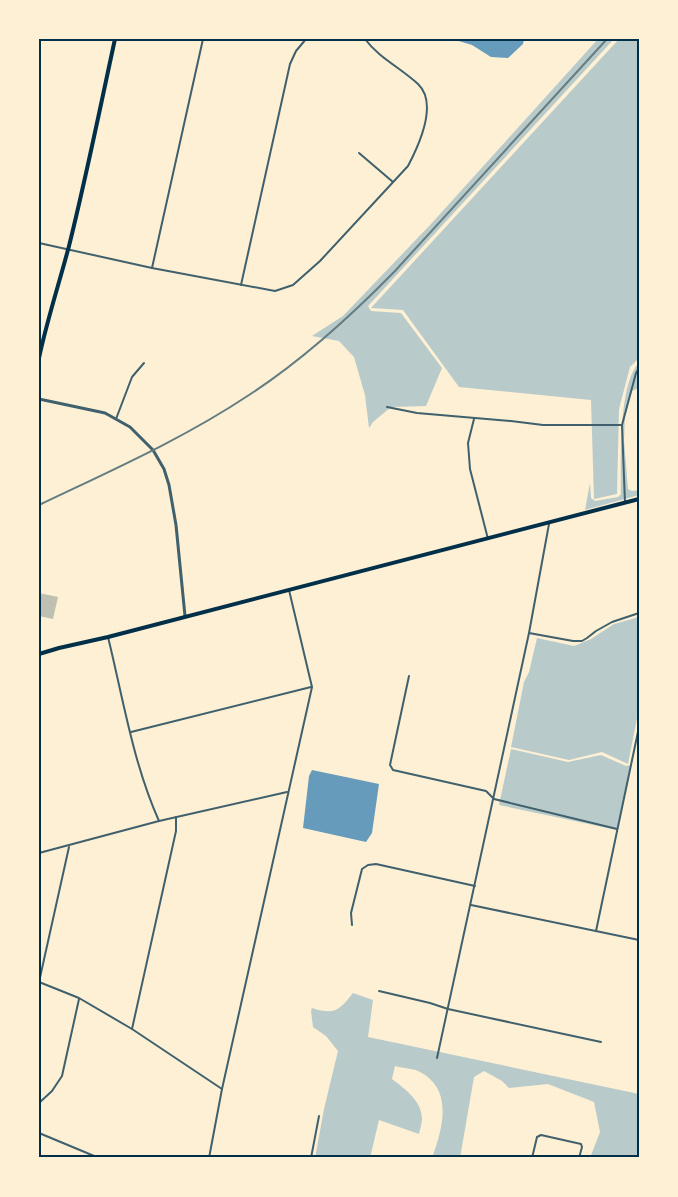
<svg xmlns="http://www.w3.org/2000/svg" width="678" height="1197" font-family="'Varela Round',sans-serif">
<style>
.green{fill:#b9caca}
.water{fill:#669bbc}
.building{fill:#bec0b2}
.lines{fill:none;stroke-linecap:round;stroke-linejoin:round}
.minor{stroke:#3f606c;stroke-width:2}
.tertiary{stroke:#3f606c;stroke-width:3}
.secondary{stroke:#003049;stroke-width:4}
.rail{stroke:#657d81;stroke-width:2}
.neatline{fill:none;stroke:#003049;stroke-width:2}
</style>
<rect width="100%" height="100%" fill="#fdf0d5"/>
<g class="green">
<path d="M 598,39 L 614,39 L 368,306 L 371,311 L 401,313 L 442,368 L 426,406 L 391,407 L 373,422 L 369,428 L 365,395 L 354,357 L 339,341 L 312,336 L 343,316 L 431,224 Z"/>
<path d="M 619,39 L 639,39 L 639,358 L 630,367 L 619,409 L 617,494 L 594,499 L 591,400 L 459,387 L 403,310 L 371,308 Z"/>
<path d="M 639,363 L 639,390 L 636,389 L 632,391 L 625,416 L 624,440 L 628,489 L 632,491 L 639,490 L 639,495 L 585,510 L 590,483 L 591,498 L 595,501 L 618,497 L 621,494 C 621,464 618,383 639,363 Z"/>
<path d="M 639,617 L 639,708 L 628,764 L 602,752 L 569,760 L 511,747 L 524,682 L 529,672 L 537,638 L 574,646 L 591,639 L 614,624 Z"/>
<path d="M 511,749 L 568,762 L 601,755 L 626,766 L 631,765 L 617,830 L 499,805 Z"/>
<path d="M 353,993 L 373,1000 L 368,1037 L 639,1094 L 639,1158 L 590,1158 L 600,1132 L 594,1102 L 548,1084 L 509,1088 L 502,1081 L 484,1071 L 474,1077 L 460,1158 L 432,1158 C 443,1128 454,1088 418,1071 C 411,1068 402,1068 395,1066 L 392,1079 C 405,1089 422,1101 422,1119 C 422,1123 420,1129 419,1134 L 379,1120 L 370,1158 L 315,1158 L 324,1109 L 338,1051 L 326,1036 L 313,1027 L 311,1011 L 312,1008 C 334,1015 339,1011 353,993 Z"/>
</g>
<g class="water">
<path d="M 452,39 L 524,39 L 523,44 L 508,58 L 491,57 L 472,45 Z"/>
<path d="M 312,770 L 379,784 L 372,833 L 366,842 L 303,828 L 309,776 Z"/>
</g>
<path class="building" d="M 39,593 L 58,597 L 53,619 L 39,616 Z"/>
<g class="lines">
<g class="minor">
<path d="M 359,153 L 393,182"/>
<path d="M 39,243 L 152,268 L 275,291 L 293,285 L 320,261 L 408,166 C 419,145 438,103 418,84 C 401,68 379,58 365,39"/>
<path d="M 152,268 L 203,39"/>
<path d="M 241,285 L 290,64 L 296,51 L 306,39"/>
<path d="M 387,407 L 417,413 L 511,421 L 543,425 L 622,425"/>
<path d="M 116,419 L 132,377 L 144,363"/>
<path d="M 474,419 L 468,443 L 470,469 L 488,539"/>
<path d="M 625,503 L 622,425 L 636,373 L 639,368"/>
<path d="M 529,633 L 573,641 L 582,641 L 587,638 L 596,631 L 612,622 L 639,613"/>
<path d="M 108,637 C 123,698 133,763 159,821"/>
<path d="M 409,676 L 390,765 L 393,770 L 486,791 L 494,799 L 617,829"/>
<path d="M 131,732 L 311,687"/>
<path d="M 39,853 L 159,821 L 287,792"/>
<path d="M 471,905 L 639,940"/>
<path d="M 352,925 L 351,913 L 362,869 L 368,865 L 376,864 L 475,886"/>
<path d="M 596,931 L 639,727"/>
<path d="M 39,982 L 79,998 L 132,1029 L 222,1089"/>
<path d="M 39,982 L 69,847"/>
<path d="M 379,991 L 430,1003 L 448,1009 L 601,1042"/>
<path d="M 132,1029 L 176,831 L 176,817"/>
<path d="M 437,1058 L 529,633 L 549,524"/>
<path d="M 39,1103 L 52,1091 L 62,1076 L 79,999"/>
<path d="M 39,1133 L 99,1158"/>
<path d="M 209,1158 L 222,1089 L 312,687 L 289,590"/>
<path d="M 311,1158 L 319,1116"/>
<path d="M 532,1158 L 537,1137 L 541,1135 L 581,1144 L 582,1147 L 579,1158"/>
</g>
<path class="tertiary" d="M 39,399 L 105,413 L 130,427 L 153,450 L 164,469 L 169,485 L 176,525 L 185,616"/>
<g class="secondary">
<path d="M 39,358 C 47,320 59,284 69,246 C 86,178 100,108 115,39"/>
<path d="M 39,654 L 59,648 L 108,637 L 639,499"/>
</g>
<path class="rail" d="M 39,505 C 110,471 183,439 249,395 C 303,360 350,317 395,271 L 607,39"/>
</g>
<rect width="678" height="1197" fill="none" stroke="#fdf0d5" stroke-width="81"/>
<rect x="40" y="40" width="598" height="1116" class="neatline"/>
</svg>
